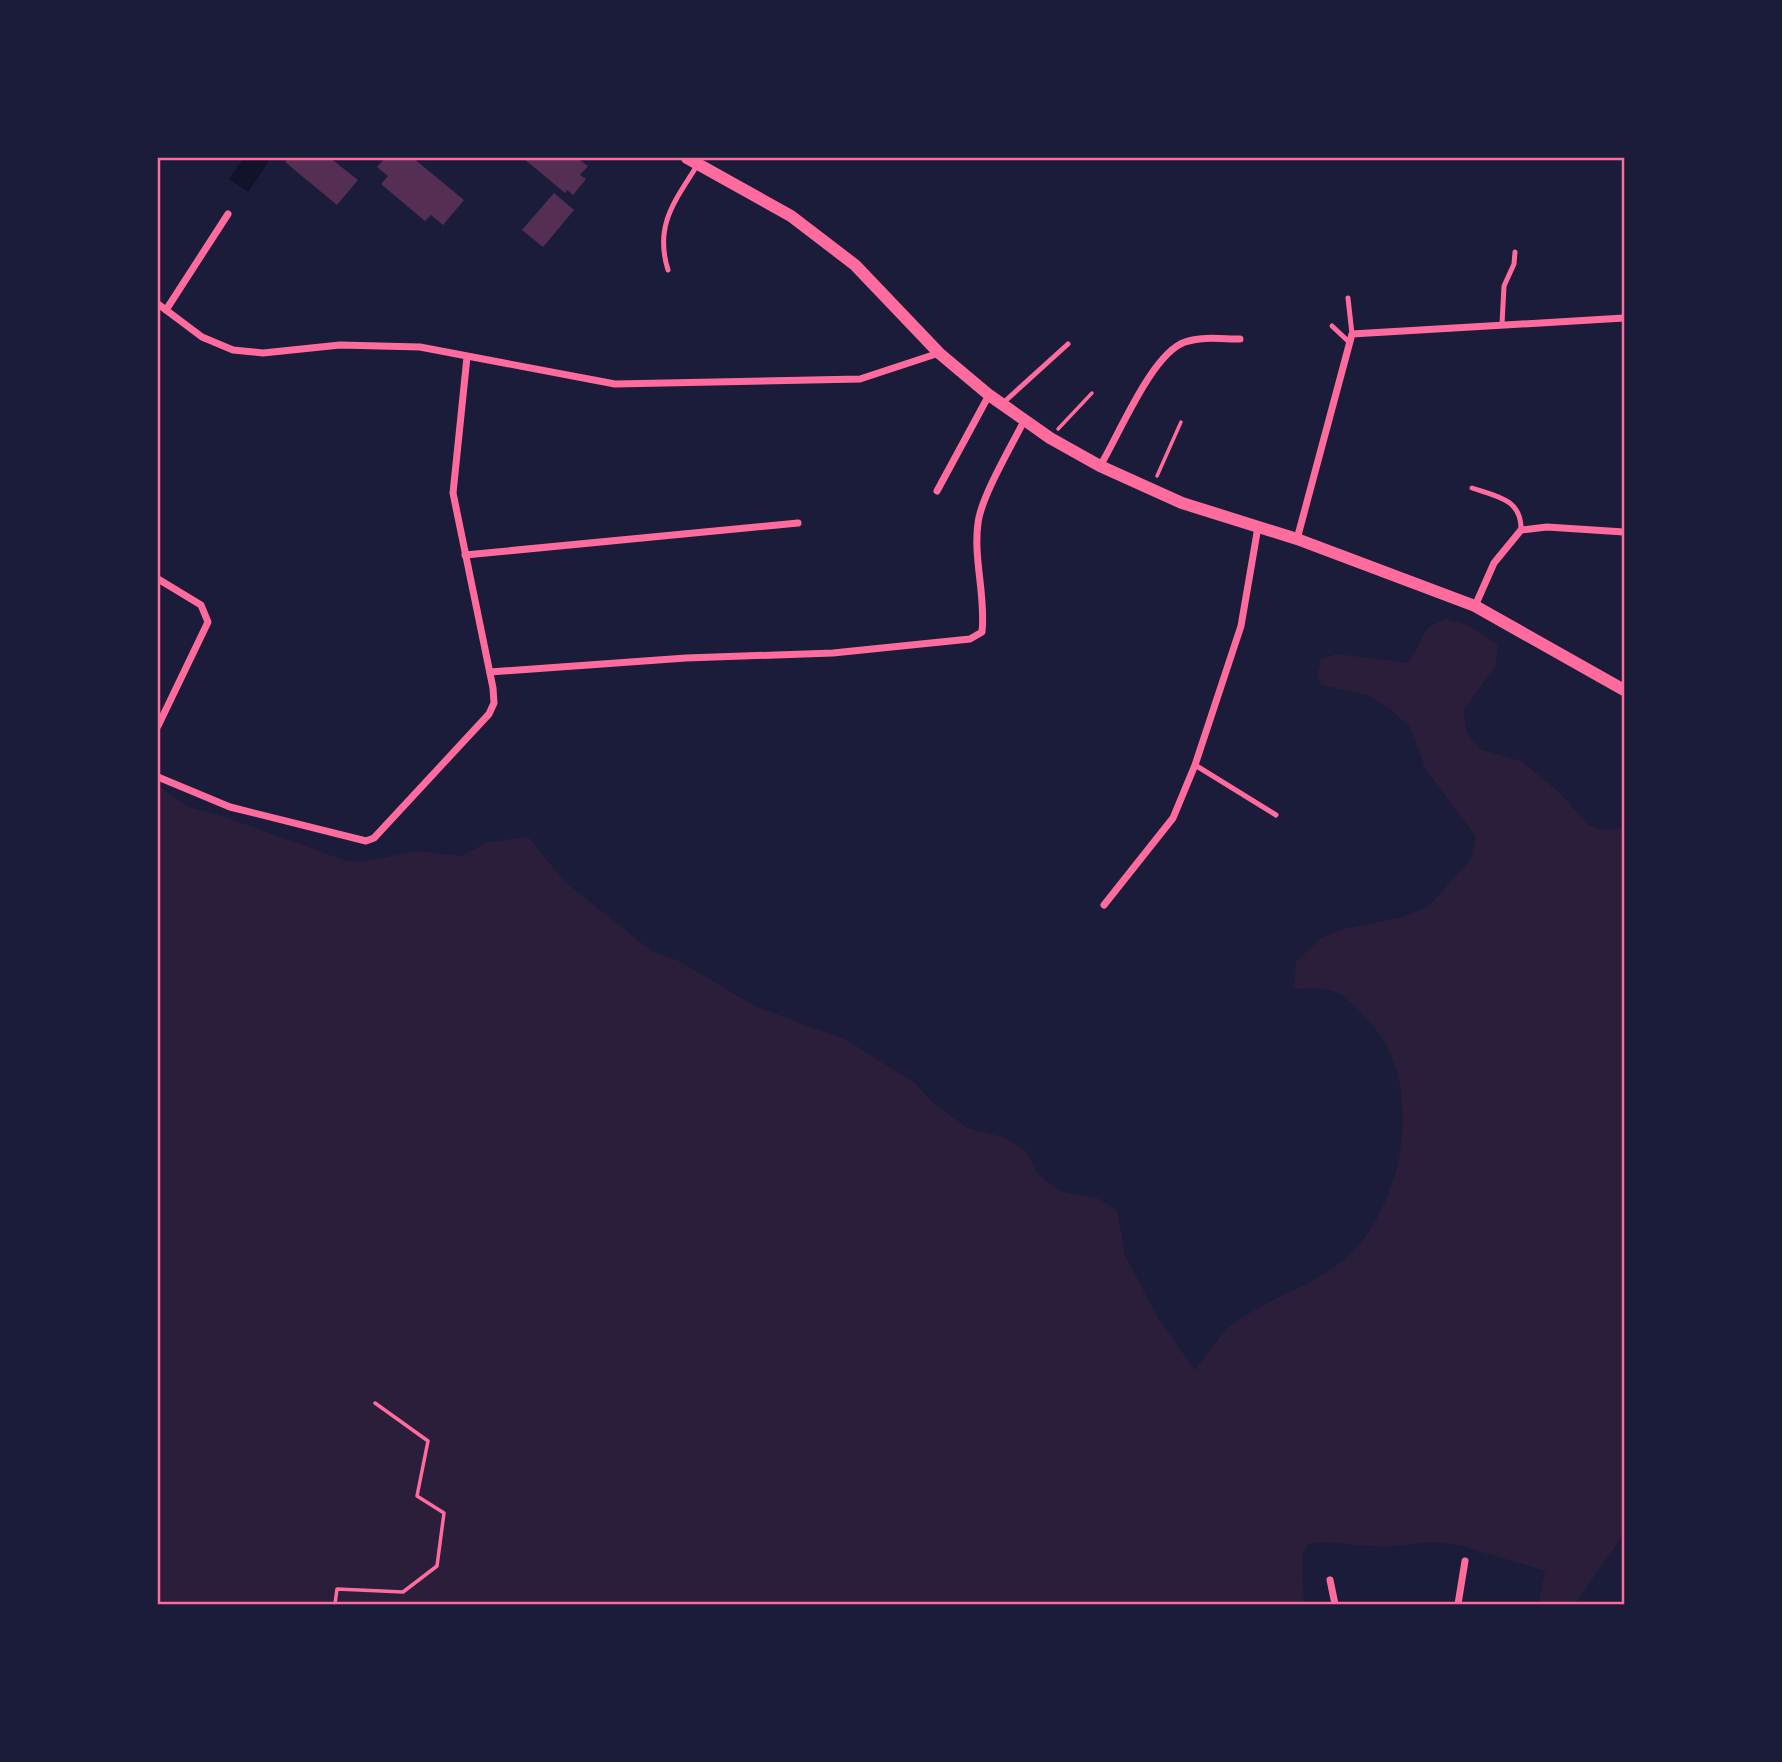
<svg xmlns="http://www.w3.org/2000/svg" width="1782" height="1762" font-family="Manrope,sans-serif">
<style>
.green{fill:#2a1e3b}
.water{fill:#12122b}
.building{fill:#542f53}
.lines{fill:none;stroke-linecap:round;stroke-linejoin:round}
.path{stroke:#ff6b9d;stroke-width:3.5}
.service{stroke:#ff6b9d;stroke-width:5}
.minor{stroke:#ff6b9d;stroke-width:7}
.tertiary{stroke:#ff6b9d;stroke-width:12}
.neatline{fill:none;stroke:#ff6b9d;stroke-width:2.5}
</style>
<rect width="100%" height="100%" fill="#1b1b3a"/>
<path class="green" d="M 1446,619 L 1470,626 L 1498,645 L 1495,667 L 1463,711 L 1467,733 L 1480,749 L 1521,761 L 1558,791 L 1589,825 L 1603,830 L 1624,828 L 1624,1533 L 1575,1604 L 1538,1604 L 1545,1571 L 1459,1545 L 1434,1542 L 1382,1547 L 1322,1542 L 1308,1544 L 1302,1556 L 1304,1604 L 158,1604 L 158,786 L 188,807 L 219,815 L 344,860 L 362,862 L 416,851 L 461,856 L 488,842 L 528,837 L 565,882 L 653,952 L 677,960 L 757,1007 L 847,1040 L 916,1084 L 930,1100 L 967,1128 L 1003,1137 L 1026,1151 L 1037,1173 L 1059,1191 L 1099,1199 L 1117,1211 L 1125,1255 L 1158,1318 L 1195,1370 C 1206,1357 1216,1339 1228,1328 C 1264,1297 1323,1285 1355,1249 C 1401,1198 1419,1107 1386,1045 C 1378,1030 1352,998 1336,992 C 1322,987 1308,989 1294,989 L 1296,962 L 1321,938 L 1344,929 L 1402,917 L 1428,907 L 1471,859 L 1476,837 L 1426,770 L 1410,727 L 1389,708 L 1367,695 L 1321,685 L 1317,676 L 1321,659 L 1337,654 L 1409,663 L 1428,627 Z"/>
<path class="water" d="M 244,158 L 271,158 L 248,192 L 229,179 Z"/>
<g class="building">
<path d="M 288,158 L 330,158 L 358,180 L 337,205 L 285,162 Z"/>
<path d="M 385,158 L 413,158 L 464,200 L 443,225 L 431,215 L 425,221 L 381,184 L 388,176 L 377,167 Z"/>
<path d="M 523,158 L 577,158 L 588,166 L 580,175 L 586,179 L 573,195 L 567,190 L 565,193 Z"/>
<path d="M 554,193 L 574,210 L 543,247 L 522,230 Z"/>
</g>
<g class="lines">
<g class="path">
<path d="M 1058,429 L 1092,393"/>
<path d="M 1157,476 L 1181,422"/>
<path d="M 335,1604 L 337,1589 L 403,1592 L 437,1566 L 444,1513 L 417,1496 L 428,1441 L 375,1403"/>
</g>
<g class="service">
<path d="M 668,270 C 654,225 675,201 698,164"/>
<path d="M 1348,298 L 1352,334"/>
<path d="M 1502,324 L 1504,286 L 1514,264 L 1515,252"/>
<path d="M 1332,326 L 1348,341"/>
<path d="M 1003,403 L 1068,344"/>
<path d="M 1472,488 C 1496,496 1522,499 1521,530"/>
<path d="M 1195,765 L 1276,815"/>
</g>
<g class="minor">
<path d="M 158,304 L 202,337 L 233,350 L 263,353 L 340,345 L 420,347 L 615,384 L 860,379 L 939,353"/>
<path d="M 166,310 L 228,214"/>
<path d="M 1100,466 C 1119,435 1152,353 1185,342 C 1202,336 1222,339 1240,339"/>
<path d="M 937,491 L 989,395"/>
<path d="M 1297,539 L 1352,334 L 1624,318"/>
<path d="M 465,555 L 798,523"/>
<path d="M 158,579 L 201,605 L 208,622 L 158,726"/>
<path d="M 1475,606 L 1494,563 L 1521,530 L 1547,527 L 1624,532"/>
<path d="M 490,672 L 686,658 L 833,653 L 970,639 L 982,632 C 986,596 973,559 978,523 C 981,497 1012,445 1025,419"/>
<path d="M 158,777 L 230,807 L 366,841 L 374,838 L 489,714 L 494,703 L 493,688 L 453,493 L 467,357"/>
<path d="M 1104,905 L 1173,818 L 1195,765 L 1241,626 L 1258,527"/>
<path d="M 1330,1580 L 1335,1604"/>
<path d="M 1458,1604 L 1465,1561"/>
</g>
<path class="tertiary" d="M 687,158 L 791,216 L 855,265 L 939,353 L 989,395 L 1050,438 L 1100,466 L 1182,503 L 1297,539 L 1475,606 L 1624,690"/>
</g>
<rect width="1782" height="1762" fill="none" stroke="#1b1b3a" stroke-width="318"/>
<rect x="159" y="159" width="1464" height="1444" class="neatline"/>
</svg>
